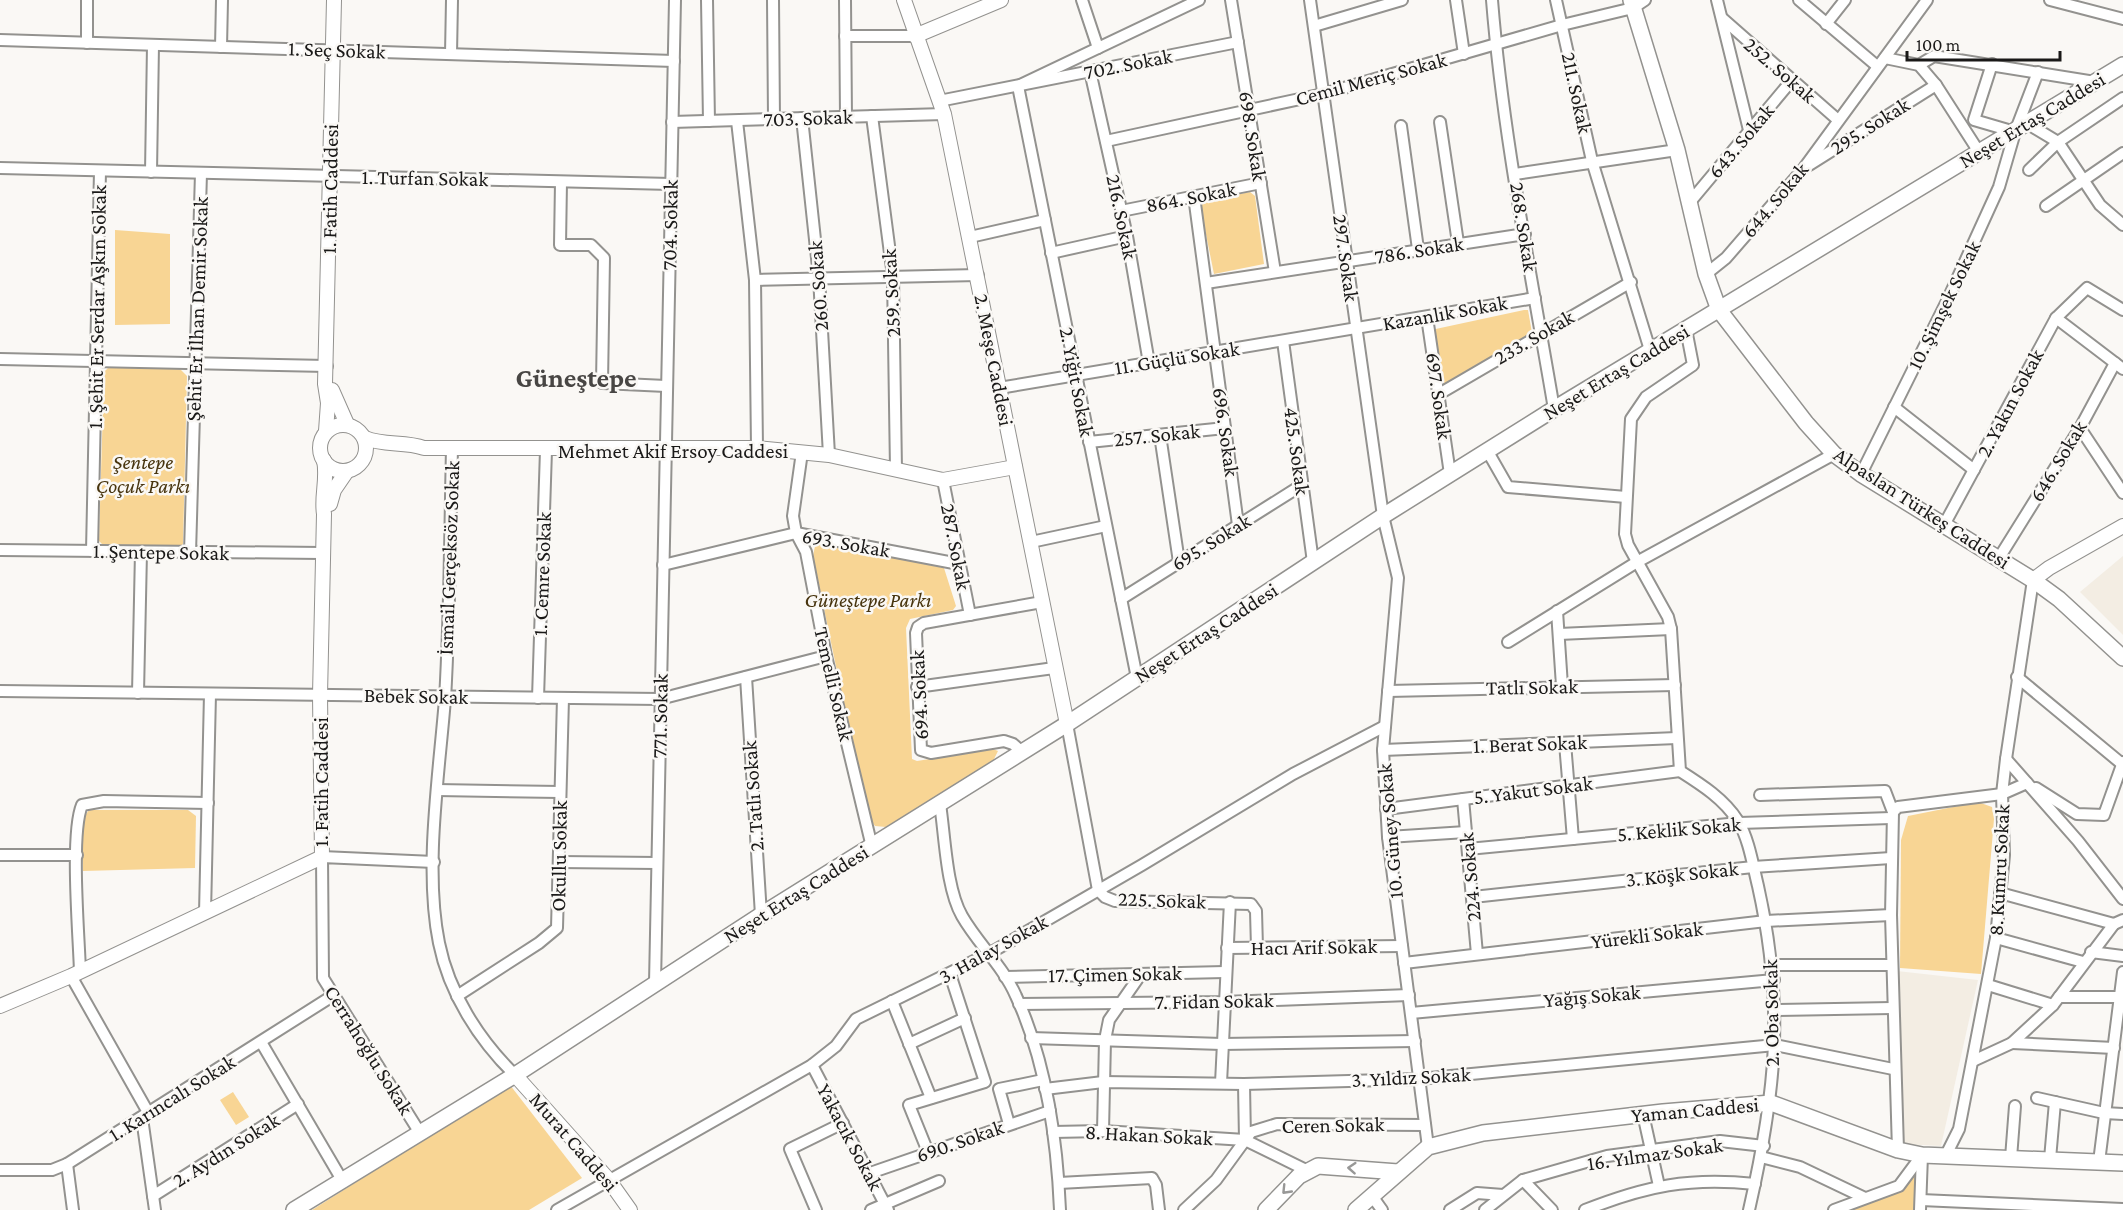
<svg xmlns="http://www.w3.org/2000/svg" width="2123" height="1210" font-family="'Crimson Pro',serif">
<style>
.built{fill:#f3ede3}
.green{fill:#f8d594}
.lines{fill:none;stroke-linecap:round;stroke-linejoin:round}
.minor-casing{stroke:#93928f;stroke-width:14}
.tertiary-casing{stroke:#93928f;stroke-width:16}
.secondary-casing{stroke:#93928f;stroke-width:18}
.minor{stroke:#fff;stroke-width:10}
.tertiary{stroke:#fff;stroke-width:14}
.secondary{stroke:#fff;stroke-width:15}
.oneway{stroke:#989897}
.labels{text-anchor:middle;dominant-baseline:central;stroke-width:5;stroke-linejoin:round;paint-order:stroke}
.street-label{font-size:21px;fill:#1a1918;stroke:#faf8f5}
.park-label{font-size:21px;font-style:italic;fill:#47340e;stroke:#faf8f5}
.district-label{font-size:27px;font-weight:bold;fill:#484644;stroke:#faf8f5}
</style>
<rect width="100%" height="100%" fill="#faf8f5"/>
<g class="built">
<path d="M 2123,556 L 2123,635 L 2080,592 Z"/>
<path d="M 1897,971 L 1978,980 L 1941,1146 L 1901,1144 Z"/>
</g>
<g class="green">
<path d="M 1250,192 L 1255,196 L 1264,264 L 1214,274 L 1200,205 L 1203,201 Z"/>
<path d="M 115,230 L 170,234 L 170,324 L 115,325 Z"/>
<path d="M 1524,310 L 1528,310 L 1532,333 L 1445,384 L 1439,381 L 1431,330 Z"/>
<path d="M 108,368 L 179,368 L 187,376 L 183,544 L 180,546 L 103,545 L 99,541 L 104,372 Z"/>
<path d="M 822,543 L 944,568 L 956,606 L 953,610 L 910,619 L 906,628 L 912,759 L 917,761 L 993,749 L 998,751 L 993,761 L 886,827 L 875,826 L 867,815 L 813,556 L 815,546 Z"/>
<path d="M 1978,802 L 1992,807 L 1994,819 L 1981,974 L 1900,968 L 1901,840 L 1908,816 Z"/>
<path d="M 89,810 L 188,810 L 196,816 L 195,868 L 83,871 L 81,821 Z"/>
<path d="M 510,1085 L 582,1178 L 529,1210 L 312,1210 Z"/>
<path d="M 233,1092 L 249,1117 L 236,1125 L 220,1100 Z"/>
<path d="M 1916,1174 L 1915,1210 L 1849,1210 L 1900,1192 Z"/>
</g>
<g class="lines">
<defs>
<g id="minor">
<path d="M 707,0 L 709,121"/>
<path d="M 773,0 L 774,119"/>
<path d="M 845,0 L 846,117"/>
<path d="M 1082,0 L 1098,48"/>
<path d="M 1231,0 L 1275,272"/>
<path d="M 1310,0 L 1383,516 L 1398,578 L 1383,750 L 1388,837 L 1428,1147"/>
<path d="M 1456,0 L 1464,54"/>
<path d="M 1492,0 C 1503,137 1531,273 1554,409"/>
<path d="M 1556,0 L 1592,161 L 1650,350"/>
<path d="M 1717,0 L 1749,130"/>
<path d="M 1799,0 L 1877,66"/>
<path d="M 2050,0 L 2123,19"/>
<path d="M 1723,19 L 1838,120"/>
<path d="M 1826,24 L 1845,0"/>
<path d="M 1314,26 L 1402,0"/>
<path d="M 845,36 L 915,36"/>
<path d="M 0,40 L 674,61"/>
<path d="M 87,43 L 87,0"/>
<path d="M 221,47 L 222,0"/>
<path d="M 451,54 L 452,0"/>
<path d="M 1885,58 L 1919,65 L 1936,85 L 1979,152"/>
<path d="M 1992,64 L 1974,120 L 2015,132"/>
<path d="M 1919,65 L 1934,56 L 2095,82"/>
<path d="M 1090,71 L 1127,236 L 1149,363"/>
<path d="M 939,101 L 1238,42"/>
<path d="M 872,116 L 893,276 L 896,470"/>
<path d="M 802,118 L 819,277 L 829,455"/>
<path d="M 737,121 L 755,280 L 757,448"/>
<path d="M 672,122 L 944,114"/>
<path d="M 1440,122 L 1458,243"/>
<path d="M 2028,124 L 2058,142 L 2100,205 L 2123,225"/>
<path d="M 1401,126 L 1418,249"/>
<path d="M 1106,141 L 1323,94 L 1562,25 L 1633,8 L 1645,0"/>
<path d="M 1809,165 L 1936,85"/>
<path d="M 0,168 L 671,184"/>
<path d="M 2029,170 L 2058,142 L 2123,98"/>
<path d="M 151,172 L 153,45"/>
<path d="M 1515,174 L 1677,150"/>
<path d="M 561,182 L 560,245 L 591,245 L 604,258 L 602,383 L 666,386"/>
<path d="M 1194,196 L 1238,525"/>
<path d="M 1690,202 L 1792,80"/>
<path d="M 2046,206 L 2123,153"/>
<path d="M 1121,211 L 1261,183"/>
<path d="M 970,237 L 1045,220"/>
<path d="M 1051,253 L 1127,236"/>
<path d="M 1706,274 L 1726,258 L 1804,168 L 1927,0"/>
<path d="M 755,280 L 978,275"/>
<path d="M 1206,283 L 1525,234"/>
<path d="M 1427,317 L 1450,474"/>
<path d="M 2056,318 L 2123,369"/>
<path d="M 1686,329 L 1693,365 L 1646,397 L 1631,419 L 1625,534 L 1628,545 L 1668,617 L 1671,629 L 1680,771 C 1702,785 1724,799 1738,821 C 1749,839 1753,866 1758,886 C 1785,1007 1776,1092 1749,1210"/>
<path d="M 1283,341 L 1313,562"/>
<path d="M 0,359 L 327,366"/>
<path d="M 999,388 L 1535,298"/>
<path d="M 1439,394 L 1631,282"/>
<path d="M 1894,407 L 1974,470"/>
<path d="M 2080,428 L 2123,493"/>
<path d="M 1160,435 L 1179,562"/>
<path d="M 1089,442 L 1225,428"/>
<path d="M 452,449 C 450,532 450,616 445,699 C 439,775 424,869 439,943 C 449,993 479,1040 515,1075"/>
<path d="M 802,452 L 793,516 L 796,533 L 806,552 L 826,656 L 872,847"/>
<path d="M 1488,452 L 1508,487 L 1626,497"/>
<path d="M 1861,474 L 1948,299 L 1999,187 L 2015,132 L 2038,72"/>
<path d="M 943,480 L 970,615"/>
<path d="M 1944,525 L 2056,318 L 2087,288 L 2123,310"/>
<path d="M 1031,542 L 1106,526"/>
<path d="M 0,550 L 322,553"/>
<path d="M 92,551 L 100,171"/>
<path d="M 190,553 L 201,173"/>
<path d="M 1999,558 L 2080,428 L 2115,363"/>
<path d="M 663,565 L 796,533 L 959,564"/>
<path d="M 1121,599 L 1302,485"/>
<path d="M 1557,611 L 1562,686"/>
<path d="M 1559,634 L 1671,629"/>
<path d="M 1508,642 L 1637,562 L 1834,454"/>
<path d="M 746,677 L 761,915"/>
<path d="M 2017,677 L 2122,764"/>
<path d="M 1137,678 L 1018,86 L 1199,0"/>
<path d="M 917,687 L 1054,668"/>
<path d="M 0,691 L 660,699 L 826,656"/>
<path d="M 1388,691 L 1675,685"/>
<path d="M 138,693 L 141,552"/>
<path d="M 538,698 L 546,450"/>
<path d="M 1067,724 L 1098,890 L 1105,897 L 1115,901 L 1251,904 L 1256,911 L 1257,948"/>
<path d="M 1565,743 L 1573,839"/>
<path d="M 1383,750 L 1677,738"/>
<path d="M 1021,751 L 1013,744 L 1004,741 L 931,753 L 921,750 L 916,633 L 918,627 L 924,623 L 1042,602"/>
<path d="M 2006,759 L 2078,841 L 2123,899"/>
<path d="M 2036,788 L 2077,814 L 2104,815 L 2123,762"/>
<path d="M 437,790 L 560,792"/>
<path d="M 1760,795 L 1885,791 L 1893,812 L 1891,915 L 1898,1150"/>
<path d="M 1463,799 L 1477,954"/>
<path d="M 940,804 C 945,836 946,888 962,916 C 978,944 1003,966 1016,996 C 1046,1061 1057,1139 1060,1210"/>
<path d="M 1386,809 L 1680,771"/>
<path d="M 1893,812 L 1898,807 L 2002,794 L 2027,783"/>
<path d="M 1388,837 L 1466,832"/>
<path d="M 1468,849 L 1739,823 L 1891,818"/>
<path d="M 0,855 L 77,855"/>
<path d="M 559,862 L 657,863"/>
<path d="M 2000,893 L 2114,924 L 2123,920"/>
<path d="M 1473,897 L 1753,867 L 1891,858"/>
<path d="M 205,913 L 210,694"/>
<path d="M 1996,938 L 2083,962"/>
<path d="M 1227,948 L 1402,946"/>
<path d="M 2091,952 L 2123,956"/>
<path d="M 1404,963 L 1766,921 L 1891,915"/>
<path d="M 1772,965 L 1892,965"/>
<path d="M 80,972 C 79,936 70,834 82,805 L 104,801 L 208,803"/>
<path d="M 71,976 L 149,1114"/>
<path d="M 1005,977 L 1225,972"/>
<path d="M 655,983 L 675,0"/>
<path d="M 1988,985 L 2053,1005"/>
<path d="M 457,996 L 539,943 L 557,928 L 563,698"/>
<path d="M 2059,997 L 2120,997"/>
<path d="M 892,1001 L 931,1098"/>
<path d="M 1019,1004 L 1223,1002 L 1409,995"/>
<path d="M 1775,1010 L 1892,1008"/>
<path d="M 1411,1013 L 1774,980"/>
<path d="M 1031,1038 L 1222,1044 L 1415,1041"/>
<path d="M 261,1042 L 342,1180"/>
<path d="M 2012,1043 L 2114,1048"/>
<path d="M 909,1044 L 965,1018"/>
<path d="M 1973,1061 L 2012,1043 L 2053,1005 L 2114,924"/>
<path d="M 812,1065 L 888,1210"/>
<path d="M 1221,1083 L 1230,902"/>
<path d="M 1244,1084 L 1245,1140"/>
<path d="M 1045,1089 L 1103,1082 L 1244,1084 L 1419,1079 L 1775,1045 L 1893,1069"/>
<path d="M 2037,1098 L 2104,1113 L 2123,1114"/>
<path d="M 1643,1114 L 1659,1186"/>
<path d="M 142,1118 L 155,1210"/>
<path d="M 1009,1124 L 999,1089 L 1043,1080"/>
<path d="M 1103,1131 L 1105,1040 L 1109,1020 L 1141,974"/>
<path d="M 1053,1132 L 1103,1131 L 1245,1140 L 1306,1170"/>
<path d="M 420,1133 L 323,978 L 322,857 L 434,862"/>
<path d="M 928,1152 L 909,1105 L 985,1082 L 950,974"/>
<path d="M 1946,1155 L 1959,1129 L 1996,938 L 2004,855 L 2002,794 L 2006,759 L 2033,580"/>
<path d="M 1761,1157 L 1800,1167 L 1865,1198"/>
<path d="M 2011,1158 L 2015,1106"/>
<path d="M 2050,1159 L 2055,1102"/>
<path d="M 2099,1162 L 2123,972"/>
<path d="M 67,1164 L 73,1210"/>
<path d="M 0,1170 L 52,1170 L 67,1164 L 334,995"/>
<path d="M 870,1173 L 1050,1111"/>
<path d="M 1523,1180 L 1552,1210"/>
<path d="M 1059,1183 L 1152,1178 L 1156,1185 L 1159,1210"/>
<path d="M 153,1196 L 298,1104"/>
<path d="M 1372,1196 L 1382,1210"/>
<path d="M 1921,1200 L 2123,1209"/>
<path d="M 557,1210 L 812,1065 L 836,1046 L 856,1019 L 990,953 L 1142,865 L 1293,774 L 1385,726"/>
<path d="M 816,1210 L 790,1149 L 843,1123"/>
<path d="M 871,1210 L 939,1181"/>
<path d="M 1184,1210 L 1216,1180 L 1251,1132 L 1277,1124 L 1425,1125"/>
<path d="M 1450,1210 L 1477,1193 L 1503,1195"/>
<path d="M 1485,1210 L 1523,1180 L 1607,1156 L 1720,1141 L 1764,1146"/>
<path d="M 1585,1210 C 1646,1186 1689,1177 1755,1184"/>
<path d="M 1834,1210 L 1899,1186 L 1922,1155"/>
<path d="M 1920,1210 L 1922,1155"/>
</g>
<g id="tertiary">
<path d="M 904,0 L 944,114 L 1067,724"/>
<path d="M 915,36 L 1001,0"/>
<path d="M 332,390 L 347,424"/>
<circle cx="343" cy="448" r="23"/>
<path d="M 326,431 L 328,403 L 325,384 L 334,0"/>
<path d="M 365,438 C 384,446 405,441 424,448 L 757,448 L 829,455 L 943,480 L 1015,467"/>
<path d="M 330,504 L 334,490 L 347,471"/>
<path d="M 2033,580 L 2049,568 L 2123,526"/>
<path d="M 0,1006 L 71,976 L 322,857 L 320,695 L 324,514 C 321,496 328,479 324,460"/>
<path d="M 515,1075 L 608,1179 L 630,1210"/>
</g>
<g id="secondary">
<path d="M 1631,0 L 1677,150 L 1706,274 L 1719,310 L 1806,423 L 1834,454 L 1861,474 L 2033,580 L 2059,599 L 2123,658"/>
<path d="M 294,1210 L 515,1075 L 761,915 L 1067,724 L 1383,516 L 1554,409 L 2123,65"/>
<path d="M 1266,1210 L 1299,1176 L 1318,1166 L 1398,1172"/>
<path d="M 1356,1210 L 1428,1147 L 1483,1133 L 1663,1112 L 1771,1103 L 1898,1150 L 1922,1155 L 2123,1163"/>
</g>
</defs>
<use href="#minor" class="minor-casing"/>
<use href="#tertiary" class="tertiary-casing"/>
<use href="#secondary" class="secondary-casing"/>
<use href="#minor" class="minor"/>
<use href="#tertiary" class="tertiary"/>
<use href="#secondary" class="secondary"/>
</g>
<defs><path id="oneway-chevron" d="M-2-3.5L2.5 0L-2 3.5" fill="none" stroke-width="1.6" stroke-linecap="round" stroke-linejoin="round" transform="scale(1.5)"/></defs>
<g class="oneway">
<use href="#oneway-chevron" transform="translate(1352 1168) rotate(-176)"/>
<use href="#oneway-chevron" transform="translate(1286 1190) rotate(134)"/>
</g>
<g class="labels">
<g class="street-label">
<text transform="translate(337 50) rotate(2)">1. Seç Sokak</text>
<text transform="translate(1128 64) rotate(-11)">702. Sokak</text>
<text transform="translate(1780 70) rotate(41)">252. Sokak</text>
<text transform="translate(1371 79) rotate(-15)">Cemil Meriç Sokak</text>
<text transform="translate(1577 93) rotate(78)">211. Sokak</text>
<text transform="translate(808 118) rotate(-2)">703. Sokak</text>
<text transform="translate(2032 120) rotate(-31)">Neşet Ertaş Caddesi</text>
<text transform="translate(1870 126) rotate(-32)">295. Sokak</text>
<text transform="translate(1253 136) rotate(81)">698. Sokak</text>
<text transform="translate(1741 141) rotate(-50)">643. Sokak</text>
<text transform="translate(425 178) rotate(1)">1. Turfan Sokak</text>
<text transform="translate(330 189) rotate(-89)">1. Fatih Caddesi</text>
<text transform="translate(1191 197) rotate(-11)">864. Sokak</text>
<text transform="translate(1775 200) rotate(-50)">644. Sokak</text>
<text transform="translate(1122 217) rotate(78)">216. Sokak</text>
<text transform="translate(670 225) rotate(-89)">704. Sokak</text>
<text transform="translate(1524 227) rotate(81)">268. Sokak</text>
<text transform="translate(1419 250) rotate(-9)">786. Sokak</text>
<text transform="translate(1346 258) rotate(82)">297. Sokak</text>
<text transform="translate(818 286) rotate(-94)">260. Sokak</text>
<text transform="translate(891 293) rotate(-93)">259. Sokak</text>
<text transform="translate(1944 305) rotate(-64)">10. Şimşek Sokak</text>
<text transform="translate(97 307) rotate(-89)">1. Şehit Er Serdar Aşkın Sokak</text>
<text transform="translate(197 309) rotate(-88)">Şehit Er İlhan Demir Sokak</text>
<text transform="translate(1445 313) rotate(-10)">Kazanlık Sokak</text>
<text transform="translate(1534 337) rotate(-30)">233. Sokak</text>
<text transform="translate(1177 358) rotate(-9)">11. Güçlü Sokak</text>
<text transform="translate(994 360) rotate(79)">2. Meşe Caddesi</text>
<text transform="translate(1616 372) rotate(-31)">Neşet Ertaş Caddesi</text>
<text transform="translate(1077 382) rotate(79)">2. Yiğit Sokak</text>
<text transform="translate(1439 396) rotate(82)">697. Sokak</text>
<text transform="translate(2010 403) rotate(-62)">2. Yakın Sokak</text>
<text transform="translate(1226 432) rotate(82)">696. Sokak</text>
<text transform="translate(1157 435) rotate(-6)">257. Sokak</text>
<text x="673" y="451">Mehmet Akif Ersoy Caddesi</text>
<text transform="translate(1297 451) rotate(82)">425. Sokak</text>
<text transform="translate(2058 461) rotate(-59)">646. Sokak</text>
<text transform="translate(1922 508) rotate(33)">Alpaslan Türkeş Caddesi</text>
<text transform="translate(1211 542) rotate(-32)">695. Sokak</text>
<text transform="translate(846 543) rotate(10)">693. Sokak</text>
<text transform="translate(956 547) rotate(79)">287. Sokak</text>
<text transform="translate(161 552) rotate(1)">1. Şentepe Sokak</text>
<text transform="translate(449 558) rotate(-88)">İsmail Gerçeksöz Sokak</text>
<text transform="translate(542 574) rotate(-88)">1. Cemre Sokak</text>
<text transform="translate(1206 633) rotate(-33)">Neşet Ertaş Caddesi</text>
<text transform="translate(834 684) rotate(77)">Temelli Sokak</text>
<text transform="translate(1532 687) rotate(-1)">Tatlı Sokak</text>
<text transform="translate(919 695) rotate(-93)">694. Sokak</text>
<text transform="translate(416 696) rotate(1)">Bebek Sokak</text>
<text transform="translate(660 716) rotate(-89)">771. Sokak</text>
<text transform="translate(1530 744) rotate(-2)">1. Berat Sokak</text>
<text transform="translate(321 782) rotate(-90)">1. Fatih Caddesi</text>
<text transform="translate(1533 790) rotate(-7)">5. Yakut Sokak</text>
<text transform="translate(753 796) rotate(-94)">2. Tatlı Sokak</text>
<text transform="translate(1679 829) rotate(-5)">5. Keklik Sokak</text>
<text transform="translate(1390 831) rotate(-95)">10. Güney Sokak</text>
<text transform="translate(559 856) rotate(-89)">Okullu Sokak</text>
<text transform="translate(1999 870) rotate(-87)">8. Kumru Sokak</text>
<text transform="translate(1682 874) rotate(-6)">3. Köşk Sokak</text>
<text transform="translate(1470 877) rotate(-95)">224. Sokak</text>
<text transform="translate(796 894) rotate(-32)">Neşet Ertaş Caddesi</text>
<text transform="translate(1162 900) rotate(2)">225. Sokak</text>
<text transform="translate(1647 935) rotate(-7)">Yürekli Sokak</text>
<text transform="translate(1314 947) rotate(-1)">Hacı Arif Sokak</text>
<text transform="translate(993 949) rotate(-29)">3. Halay Sokak</text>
<text transform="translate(1115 974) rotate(-1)">17. Çimen Sokak</text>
<text transform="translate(1592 996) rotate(-5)">Yağış Sokak</text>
<text transform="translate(1214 1001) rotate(-1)">7. Fidan Sokak</text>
<text transform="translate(1771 1013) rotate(-91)">2. Oba Sokak</text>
<text transform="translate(369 1050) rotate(58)">Cerrahoğlu Sokak</text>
<text transform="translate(1411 1077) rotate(-3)">3. Yıldız Sokak</text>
<text transform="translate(172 1098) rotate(-32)">1. Karıncalı Sokak</text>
<text transform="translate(1695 1110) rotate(-5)">Yaman Caddesi</text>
<text transform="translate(1333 1125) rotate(-1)">Ceren Sokak</text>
<text transform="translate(1149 1135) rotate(3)">8. Hakan Sokak</text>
<text transform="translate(850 1137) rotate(62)">Yakacık Sokak</text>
<text transform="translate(960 1141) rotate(-19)">690. Sokak</text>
<text transform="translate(574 1142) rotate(49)">Murat Caddesi</text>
<text transform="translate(226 1150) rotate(-32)">2. Aydın Sokak</text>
<text transform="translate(1655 1154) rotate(-8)">16. Yılmaz Sokak</text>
</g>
<g class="park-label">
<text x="143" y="462">Şentepe<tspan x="143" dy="24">Çoçuk Parkı</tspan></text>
<text x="868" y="600">Güneştepe Parkı</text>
</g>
<g class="district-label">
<text x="576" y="378">Güneştepe</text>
</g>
</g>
<path d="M1907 51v9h153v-9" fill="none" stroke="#1a1918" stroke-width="3"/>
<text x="1916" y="51" font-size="18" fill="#1a1918" stroke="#faf8f5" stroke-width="4.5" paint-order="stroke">100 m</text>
</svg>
